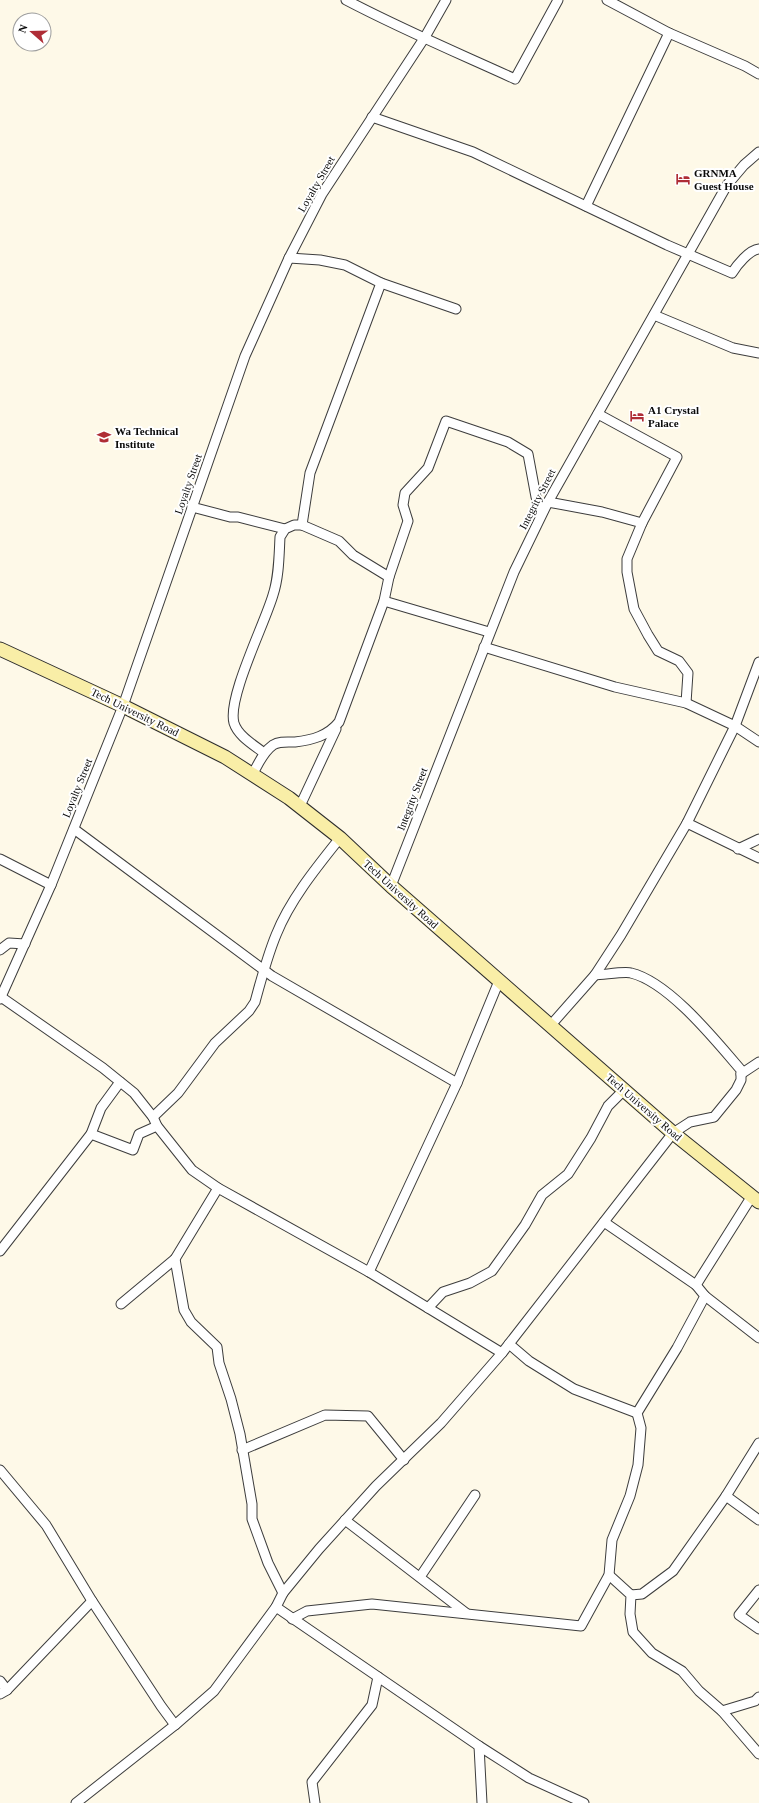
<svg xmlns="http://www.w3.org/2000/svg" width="759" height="1803" font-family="'Times New Roman',serif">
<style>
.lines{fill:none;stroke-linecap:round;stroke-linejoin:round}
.street-casing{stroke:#3d3d3d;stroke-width:11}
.secondary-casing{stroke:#2c2c2c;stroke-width:15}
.street{stroke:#fff;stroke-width:9}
.secondary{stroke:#f9eea7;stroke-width:13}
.labels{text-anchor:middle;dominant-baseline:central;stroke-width:4;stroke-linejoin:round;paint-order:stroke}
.poi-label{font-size:11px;font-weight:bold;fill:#0a0a0a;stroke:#fff;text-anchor:start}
.street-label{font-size:11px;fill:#0a0a0a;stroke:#fff}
</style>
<rect width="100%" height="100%" fill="#fef9e8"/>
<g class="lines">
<defs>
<g id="street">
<path d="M 346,0 C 401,29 458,53 515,79 L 558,0"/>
<path d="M 607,0 L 669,33 L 745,66 L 759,74"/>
<path d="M 372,117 L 473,152 L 667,245 L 732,273 C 737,265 749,250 759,249"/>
<path d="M 586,206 L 669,33"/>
<path d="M 289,258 L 320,260 L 345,265 L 381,283 L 456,309"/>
<path d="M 654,315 L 733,348 L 759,353"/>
<path d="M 598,414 L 677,457 L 642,523 L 627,559 L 627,572 L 634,609 L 648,635 L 658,651 L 679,661 L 688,673 L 686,703"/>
<path d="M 548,502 L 602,512 L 642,523"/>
<path d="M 192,507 L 230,517 L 238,517 L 285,529"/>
<path d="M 302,525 L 310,473 L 381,283"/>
<path d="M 384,601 L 489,632"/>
<path d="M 484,647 L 615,687 L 686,703 L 735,726 L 759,742"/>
<path d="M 264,753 C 254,745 238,736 234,723 C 227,698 265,623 273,595 C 279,577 279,556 280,537 L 285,529 L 294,525 L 302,525 L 339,541 L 353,555 L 389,577"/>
<path d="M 253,773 C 259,763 263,752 273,745 C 279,741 287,742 295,742 C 312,740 328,736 339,722 L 384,601 L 389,577 L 408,521 L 403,505 L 405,493 L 428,468 L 446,421 L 508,442 L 528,454 L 536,497 L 543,511"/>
<path d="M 300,806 L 336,729"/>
<path d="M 687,823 L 759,858"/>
<path d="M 74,829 L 272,976 L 457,1083"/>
<path d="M 738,849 L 759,839"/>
<path d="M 0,859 L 51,885"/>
<path d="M 391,886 L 514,572 L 548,502 L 727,185 L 744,165 L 759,152"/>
<path d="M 0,950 L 9,943 L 25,944"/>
<path d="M 1,997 L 103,1068 L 134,1093 L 153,1117 L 157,1126 L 192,1170 L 218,1188 L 369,1272 L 502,1353"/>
<path d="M 0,999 L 51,885 L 123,706 L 245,356 L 289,258 L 322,194 L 425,37 L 446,0"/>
<path d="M 550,1026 L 595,975 L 621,935 L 687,823 L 735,726 L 759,662"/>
<path d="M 741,1074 L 759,1062"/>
<path d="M 153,1117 L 178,1093 L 215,1043 L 249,1011 L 255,1002 C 261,980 267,957 276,935 C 290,900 316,868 340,838"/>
<path d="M 91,1134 L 133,1150 L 139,1134 L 157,1126"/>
<path d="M 0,1251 L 91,1134 L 101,1108 L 120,1082"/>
<path d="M 175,1259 L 184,1310 L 191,1322 L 217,1347 L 219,1363 L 231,1399 L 240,1434 L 252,1504 L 252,1519 L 268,1563 L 283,1593"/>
<path d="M 369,1272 L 457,1083 L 499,981"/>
<path d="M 696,1285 L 752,1196"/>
<path d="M 705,1296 L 759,1338"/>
<path d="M 121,1304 L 175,1259 L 218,1188"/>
<path d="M 428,1308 L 443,1292 L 470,1283 L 492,1271 L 525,1225 L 542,1195 L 568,1174 L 591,1138 L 608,1106 L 624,1090"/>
<path d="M 509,1344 L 529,1361 L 574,1389 L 637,1413"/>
<path d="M 242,1450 L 325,1415 L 368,1416 L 404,1460"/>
<path d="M 0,1470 L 46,1525 L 92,1601 L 161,1706 L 175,1725"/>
<path d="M 726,1496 L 759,1520"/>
<path d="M 345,1520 L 466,1613"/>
<path d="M 609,1575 L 631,1595 L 630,1614 L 633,1632 L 652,1653 L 682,1671 L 699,1691 L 722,1711 L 755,1701 L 759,1697"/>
<path d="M 420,1577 L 475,1495"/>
<path d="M 759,1590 L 739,1615 L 759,1629"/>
<path d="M 631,1595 L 642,1594 L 673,1571 L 726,1496 L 759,1443"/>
<path d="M 276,1607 L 479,1746 L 529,1778 L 584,1803"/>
<path d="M 292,1619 L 307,1611 L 372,1604 L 581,1626 L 609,1575 L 612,1540 L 630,1496 L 638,1465 L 641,1428 L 637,1413 L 677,1348 L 705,1296 L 696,1285 L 604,1222"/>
<path d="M 0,1681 L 7,1690"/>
<path d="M 0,1694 L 7,1690 L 92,1601"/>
<path d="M 722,1711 L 759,1754"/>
<path d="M 479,1746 L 482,1803"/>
<path d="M 76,1803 L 175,1725 L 214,1691 L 276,1607 L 283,1593 L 319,1549 L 376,1486 L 441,1423 L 502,1353 L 673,1133 L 690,1122 L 714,1117 L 736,1090 L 741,1080 L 741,1070 C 716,1041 669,982 631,973 C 625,971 603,975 595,975"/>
<path d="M 315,1803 L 312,1782 L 372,1705 L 378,1677"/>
</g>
<path id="secondary" d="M 0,649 L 123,706 L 225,757 L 289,798 L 340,838 L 391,886 L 673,1133 L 759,1202"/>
</defs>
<use href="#street" class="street-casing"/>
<use href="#secondary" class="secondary-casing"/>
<use href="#street" class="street"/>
<use href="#secondary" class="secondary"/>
</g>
<defs>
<symbol id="hotel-bare" viewBox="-9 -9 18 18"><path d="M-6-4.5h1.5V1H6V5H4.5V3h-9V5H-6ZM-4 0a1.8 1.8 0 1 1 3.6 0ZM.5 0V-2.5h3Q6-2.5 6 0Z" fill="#af2d36" stroke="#fff" stroke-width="2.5" paint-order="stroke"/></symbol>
<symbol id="school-bare" viewBox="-9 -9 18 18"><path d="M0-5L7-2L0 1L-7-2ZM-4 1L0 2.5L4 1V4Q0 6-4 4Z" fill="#af2d36" stroke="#fff" stroke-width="2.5" paint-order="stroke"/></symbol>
</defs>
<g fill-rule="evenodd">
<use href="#hotel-bare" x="673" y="169" width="20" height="20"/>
<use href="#hotel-bare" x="627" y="406" width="20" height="20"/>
<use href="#school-bare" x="94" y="427" width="20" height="20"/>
</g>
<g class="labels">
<g class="poi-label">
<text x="694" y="173">GRNMA<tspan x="694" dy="13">Guest House</tspan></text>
<text x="648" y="410">A1 Crystal<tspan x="648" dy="13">Palace</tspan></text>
<text x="115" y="431">Wa Technical<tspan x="115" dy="13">Institute</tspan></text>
</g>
<g class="street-label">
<text transform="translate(316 184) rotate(-60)">Loyalty Street</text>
<text transform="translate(188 484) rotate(-71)">Loyalty Street</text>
<text transform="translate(537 499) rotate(-63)">Integrity Street</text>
<text transform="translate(135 712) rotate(26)">Tech University Road</text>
<text transform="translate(77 788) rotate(-68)">Loyalty Street</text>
<text transform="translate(412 799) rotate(-69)">Integrity Street</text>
<text transform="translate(401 894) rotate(42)">Tech University Road</text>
<text transform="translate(644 1107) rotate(41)">Tech University Road</text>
</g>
</g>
<g transform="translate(32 32) rotate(290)"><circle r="19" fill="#ffffff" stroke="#9d9d9d"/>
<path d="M0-3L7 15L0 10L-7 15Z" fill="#af2d36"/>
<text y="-6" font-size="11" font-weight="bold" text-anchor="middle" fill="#0a0a0a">N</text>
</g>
</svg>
